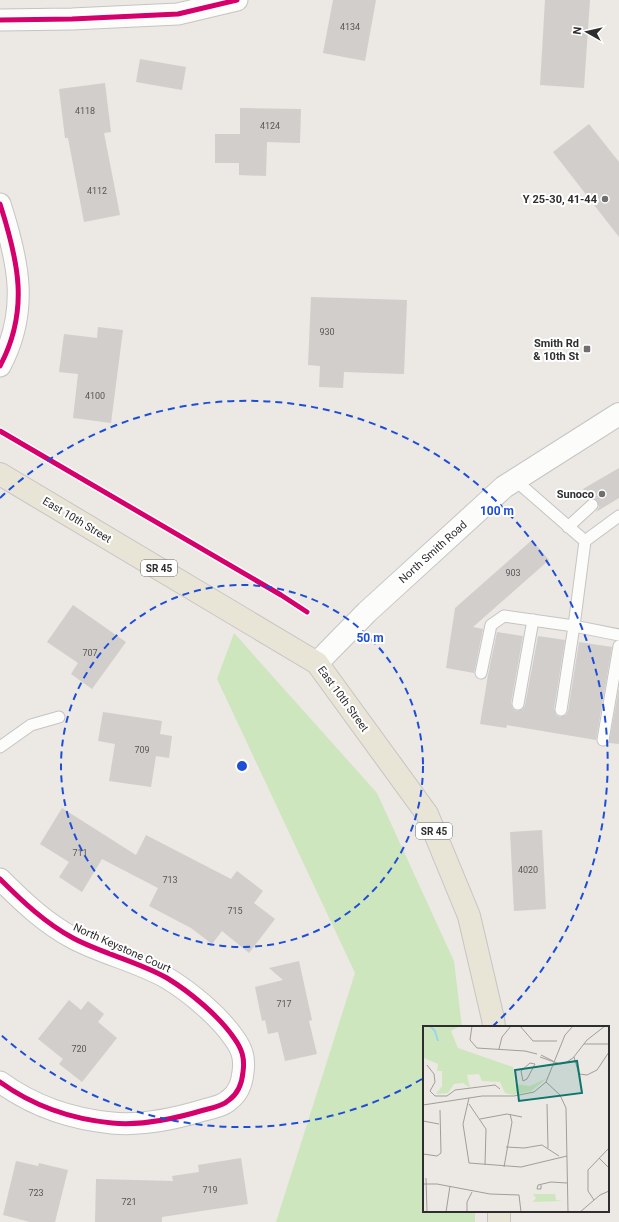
<svg xmlns="http://www.w3.org/2000/svg" width="619" height="1222" font-family="Roboto,sans-serif">
<style>
.green{fill:#cee6be}
.building{fill:#d1cecb}
.lines{fill:none;stroke-linecap:round;stroke-linejoin:round}
.lane-casing{stroke:#c5c4c5;stroke-width:13}
.street-casing{stroke:#c5c4c5;stroke-width:23}
.secondary-casing{stroke:#c5c4c5;stroke-width:24}
.primary-casing{stroke:#c6c5c4;stroke-width:24}
.lane{stroke:#fcfcfb;stroke-width:11}
.street{stroke:#fcfcfb;stroke-width:21}
.secondary{stroke:#fcfcfb;stroke-width:22}
.primary{stroke:#e8e4d6;stroke-width:22}
.cycleway-casing{stroke:#fff;stroke-width:8}
.cycleway{stroke:#d6006c;stroke-width:5}
.ring{fill:none;stroke:#1d4ed8;stroke-width:2;stroke-dasharray:7 5}
.poi-dot{fill:#706f6e;stroke:#fff;stroke-width:1.5}
.labels{text-anchor:middle;dominant-baseline:central;stroke-width:4;stroke-linejoin:round;paint-order:stroke}
.number-label{font-size:9px;fill:#585857}
.shield{fill:#fff;stroke:#6d6d6d;stroke-width:1}
.shield-label{font-size:10px;font-weight:bold;fill:#2e2e2e}
.poi-label{font-size:11px;font-weight:bold;fill:#2e2e2e;stroke:#fff;text-anchor:end}
.street-label{font-size:11px;fill:#2e2e2e;stroke:#fff}
.inset-river{fill:none;stroke:#99d6ec;stroke-width:2}
.inset-road{fill:none;stroke:#a09e9b;stroke-width:1}
.view{fill:#0f766e;fill-opacity:0.15;stroke:#0f766e;stroke-width:2}
.inset-edge{fill:none;stroke:#2e2e2e;stroke-width:2}
.centre{fill:#1d4ed8;stroke:#fff;stroke-width:2}
.ring-label{font-size:12px;text-anchor:middle;font-weight:bold;fill:#1d4ed8;stroke:#fff;stroke-width:4;stroke-linejoin:round;paint-order:stroke}
</style>
<rect width="100%" height="100%" fill="#ece8e4"/>
<path class="green" d="M 234,633 L 377,793 L 454,961 L 462,1027 L 424,1027 L 424,1211 L 475,1211 L 475,1222 L 276,1222 L 355,973 L 217,679 Z"/>
<g class="building">
<path d="M 333,0 L 376,0 L 365,61 L 323,53 Z"/>
<path d="M 545,0 L 590,0 L 584,88 L 540,85 Z"/>
<path d="M 140,59 L 186,67 L 182,90 L 136,82 Z"/>
<path d="M 105,83 L 111,132 L 104,133 L 120,215 L 84,222 L 68,138 L 65,138 L 59,89 Z"/>
<path d="M 240,108 L 301,109 L 300,143 L 267,142 L 266,176 L 239,175 L 239,163 L 215,163 L 215,134 L 240,134 Z"/>
<path d="M 589,124 L 619,162 L 619,237 L 553,152 Z"/>
<path d="M 311,297 L 407,300 L 404,374 L 344,372 L 343,388 L 319,387 L 320,366 L 308,365 Z"/>
<path d="M 98,327 L 123,330 L 111,423 L 73,418 L 78,374 L 59,372 L 64,334 L 97,338 Z"/>
<path d="M 619,468 L 619,498 L 596,512 L 599,507 L 597,501 L 594,498 L 589,499 L 583,489 Z"/>
<path d="M 532,540 L 549,560 L 473,627 L 483,629 L 474,673 L 446,668 L 455,608 Z"/>
<path d="M 73,605 L 126,642 L 92,689 L 71,674 L 78,663 L 47,642 Z"/>
<path d="M 497,632 L 523,636 L 511,703 L 513,709 L 517,711 L 523,709 L 525,705 L 538,636 L 565,640 L 554,709 L 556,715 L 560,717 L 566,715 L 568,711 L 579,642 L 612,647 L 596,740 L 507,725 L 506,728 L 480,724 L 488,675 Z"/>
<path d="M 619,688 L 619,744 L 609,743 Z"/>
<path d="M 103,712 L 162,721 L 160,734 L 172,736 L 169,758 L 156,756 L 151,787 L 109,781 L 115,744 L 98,741 Z"/>
<path d="M 62,808 L 136,855 L 146,835 L 231,879 L 237,871 L 263,891 L 254,903 L 275,919 L 249,953 L 222,931 L 212,944 L 191,928 L 149,906 L 158,888 L 102,859 L 82,892 L 59,877 L 69,862 L 40,844 Z"/>
<path d="M 542,830 L 546,909 L 514,911 L 510,832 Z"/>
<path d="M 299,961 L 312,1020 L 309,1021 L 317,1054 L 285,1061 L 278,1032 L 268,1034 L 265,1020 L 262,1021 L 255,987 L 283,980 L 269,968 Z"/>
<path d="M 69,1000 L 81,1010 L 88,1001 L 104,1014 L 98,1022 L 117,1038 L 82,1082 L 59,1064 L 63,1059 L 38,1039 Z"/>
<path d="M 241,1158 L 248,1204 L 162,1217 L 162,1222 L 95,1222 L 96,1179 L 173,1181 L 172,1176 L 199,1172 L 198,1165 Z"/>
<path d="M 16,1161 L 38,1166 L 39,1163 L 68,1170 L 55,1222 L 30,1222 L 3,1215 Z"/>
</g>
<g class="lines">
<defs>
<g id="lane">
<path d="M 515,480 L 585,541 L 574,626 L 619,635"/>
<path d="M 568,527 L 592,505"/>
<path d="M 585,541 L 619,516"/>
<path d="M 481,673 L 491,625 L 504,616 L 574,626 L 561,710"/>
<path d="M 518,704 L 533,620"/>
<path d="M 603,740 L 619,646"/>
<path d="M 0,747 L 31,725 L 59,717"/>
</g>
<g id="street">
<path d="M 0,20 L 72,19 L 178,14 L 237,0"/>
<path d="M 0,204 C 18,260 30,310 0,366"/>
<path d="M 0,879 C 22,901 45,923 73,938 C 103,954 137,961 167,978 C 190,992 219,1016 234,1038 C 242,1049 245,1058 243,1072 C 242,1083 239,1093 229,1100 C 223,1106 212,1108 204,1110 C 174,1119 143,1126 112,1123 C 71,1119 33,1106 0,1082"/>
</g>
<path id="secondary" d="M 317,663 L 367,612 L 504,487 L 619,414"/>
<g id="primary">
<path d="M 0,474 L 317,663 L 427,814 L 469,916 L 493,1019 L 494,1027"/>
<path d="M 499,1211 L 499,1222"/>
</g>
</defs>
<use href="#lane" class="lane-casing"/>
<use href="#street" class="street-casing"/>
<use href="#secondary" class="secondary-casing"/>
<use href="#primary" class="primary-casing"/>
<use href="#lane" class="lane"/>
<use href="#street" class="street"/>
<use href="#secondary" class="secondary"/>
<use href="#primary" class="primary"/>
<defs>
<g id="cycleway">
<path d="M 0,20 L 72,19 L 178,14 L 237,0"/>
<path d="M 0,204 C 18,260 30,310 0,366"/>
<path d="M 0,431 L 281,595 L 307,612"/>
<path d="M 0,879 C 22,901 45,923 73,938 C 103,954 137,961 167,978 C 190,992 219,1016 234,1038 C 242,1049 245,1058 243,1072 C 242,1083 239,1093 229,1100 C 223,1106 212,1108 204,1110 C 174,1119 143,1126 112,1123 C 71,1119 33,1106 0,1082"/>
</g>
</defs>
<use href="#cycleway" class="cycleway-casing"/>
<use href="#cycleway" class="cycleway"/>
</g>
<g class="ring">
<circle cx="242" cy="766" r="181"/>
<path d="M422 1079A361 361 0 0 1 0 1034M0 498A361 361 0 0 1 493 1026"/>
</g>
<g class="poi-dot">
<circle cx="605" cy="199" r="4"/>
<rect x="583" y="345" width="8" height="8" rx="2"/>
<circle cx="602" cy="494" r="4"/>
</g>
<g class="labels">
<g class="number-label">
<text x="350" y="27">4134</text>
<text x="85" y="111">4118</text>
<text x="270" y="126">4124</text>
<text x="97" y="191">4112</text>
<text x="327" y="332">930</text>
<text x="95" y="396">4100</text>
<text x="513" y="573">903</text>
<text x="90" y="653">707</text>
<text x="142" y="750">709</text>
<text x="80" y="853">711</text>
<text x="528" y="870">4020</text>
<text x="170" y="880">713</text>
<text x="235" y="911">715</text>
<text x="284" y="1004">717</text>
<text x="79" y="1049">720</text>
<text x="210" y="1190">719</text>
<text x="36" y="1193">723</text>
<text x="129" y="1202">721</text>
</g>
<g class="shield">
<rect x="141" y="560" width="36" height="16" rx="3"/>
<rect x="416" y="823" width="36" height="16" rx="3"/>
</g>
<g class="shield-label">
<text x="159" y="568">SR 45</text>
<text x="434" y="831">SR 45</text>
</g>
<g class="poi-label">
<text x="597" y="199">Y 25-30, 41-44</text>
<text x="579" y="343">Smith Rd<tspan x="579" dy="13">&amp; 10th St</tspan></text>
<text x="594" y="494">Sunoco</text>
</g>
<g class="street-label">
<text transform="translate(77 520) rotate(31)">East 10th Street</text>
<text transform="translate(433 552) rotate(-42)">North Smith Road</text>
<text transform="translate(343 699) rotate(54)">East 10th Street</text>
<text transform="translate(122 948) rotate(24)">North Keystone Court</text>
</g>
</g>
<g transform="translate(423 1026)">
<rect width="186" height="186" fill="#ece8e4"/>
<path d="M 0,0 L 37,0 L 28,5 L 35,22 L 90,41 L 92,58 L 107,60 L 124,52 L 108,65 L 90,69 L 82,67 L 77,56 L 59,55 L 56,48 L 44,49 L 47,62 L 40,57 L 31,58 L 25,67 L 13,68 L 19,60 L 19,45 L 14,45 L 15,38 L 1,32 ZM 110,168 L 132,168 L 133,174 L 140,175 L 110,176 L 113,172 Z" fill="#cee6be"/>
<path class="inset-river" d="M 7,0 L 12,5 L 15,15"/>
<path class="inset-road" d="M 49,0 L 47,14 L 54,22 L 102,25 L 114,28M 97,0 L 110,15 L 134,15M 161,18 L 186,18M 76,23 L 79,11 L 88,0M 118,29 L 130,35M 117,31 L 137,38 L 142,37 L 150,32 L 164,14 L 182,0M 151,31 L 156,48 L 164,49 L 174,44 L 186,26M 107,37 L 112,38 L 104,53 L 100,55 L 98,45 ZM 4,39 L 11,48 L 12,56 L 7,65 L 12,70 L 24,70 L 32,64 L 72,59 L 77,63M 123,56 L 137,69 L 143,82 L 145,186M 46,72 L 40,98 L 46,137 L 98,141 L 144,130M 46,78 L 63,103 L 62,139M 124,78 L 125,122M 0,79 L 59,70 L 91,70 L 111,66 L 123,56 L 142,9 L 150,0M 57,93 L 84,88 L 99,91M 0,95 L 16,98M 83,121 L 101,122 L 119,119 L 136,130M 0,128 L 14,130 L 18,127 L 17,84M 176,132 L 186,142M 81,141 L 89,96 L 87,88M 3,152 L 4,186M 0,158 L 14,158 L 67,168 L 96,169 L 98,186M 118,159 L 118,163 L 114,163 L 115,159 L 128,156 L 144,157M 171,174 L 165,165 L 165,144 L 186,122M 23,186 L 27,160M 44,186 L 44,176 L 49,166M 157,186 L 177,169 L 186,165"/>
<path class="view" d="M 154,35 L 159,67 L 96,75 L 92,44 Z"/>
<rect width="186" height="186" class="inset-edge"/>
</g>
<circle cx="242" cy="766" r="6" class="centre"/>
<g class="ring-label">
<text x="497" y="515">100 m</text>
<text x="370" y="642">50 m</text>
</g>
<g transform="translate(587 32) rotate(278)" stroke="#ffffff" stroke-width="3" paint-order="stroke">
<path d="M0-3L7 15L0 10L-7 15Z" fill="#2e2e2e"/>
<text y="-6" font-size="11" font-weight="bold" text-anchor="middle" fill="#2e2e2e">N</text>
</g>
</svg>
